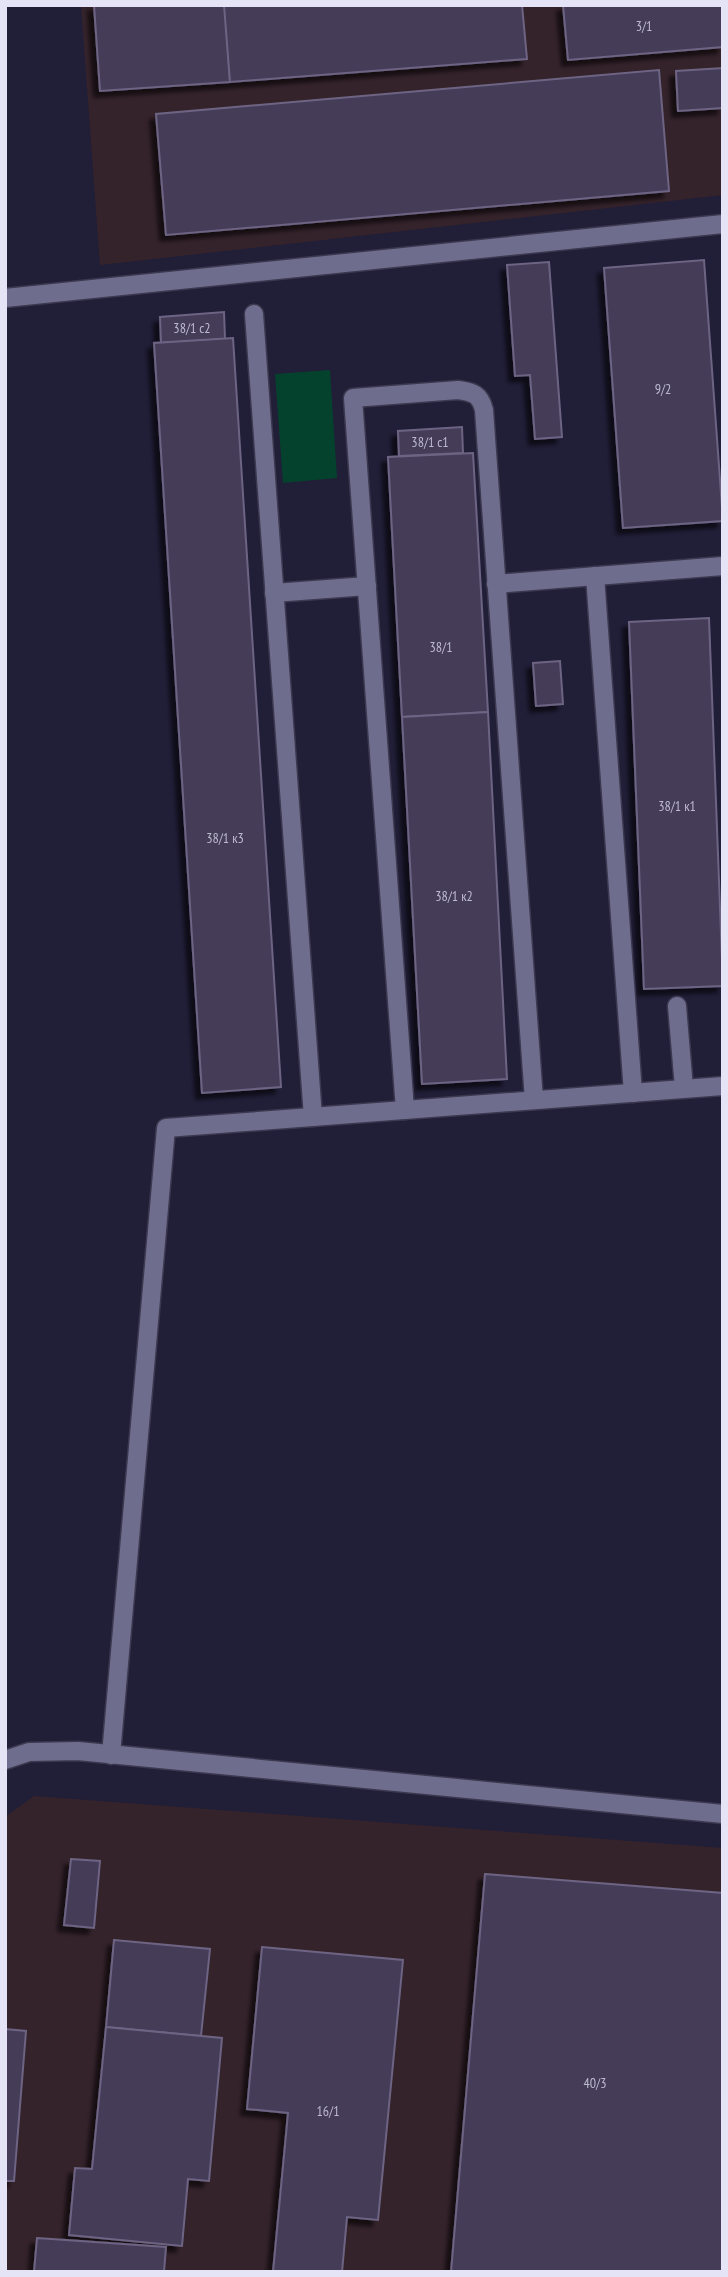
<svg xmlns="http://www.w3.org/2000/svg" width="728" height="2277" font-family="'PT Sans Narrow',sans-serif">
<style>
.industrial{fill:#35232b}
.green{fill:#05422d}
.building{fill:#453c59;stroke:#6d6483;stroke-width:2;filter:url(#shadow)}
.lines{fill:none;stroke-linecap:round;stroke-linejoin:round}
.lane-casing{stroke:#3b384f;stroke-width:21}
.street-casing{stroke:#3b384f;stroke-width:21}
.lane{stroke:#6f6d8d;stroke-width:18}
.street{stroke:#6f6d8d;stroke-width:18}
.labels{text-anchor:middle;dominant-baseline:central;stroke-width:7;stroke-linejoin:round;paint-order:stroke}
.number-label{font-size:14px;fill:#bdbad0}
</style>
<defs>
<filter id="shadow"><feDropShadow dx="-6" dy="6" stdDeviation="2" flood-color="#0009"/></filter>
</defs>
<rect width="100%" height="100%" fill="#211e38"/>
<g class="industrial">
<path d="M 81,5 L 723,5 L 723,195 L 100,265 Z"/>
<path d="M 34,1796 L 723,1848 L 723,2272 L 5,2272 L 5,1817 Z"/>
</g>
<path class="green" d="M 330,370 L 337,478 L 283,483 L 275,374 Z"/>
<g class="building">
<path d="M 94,5 L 225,5 L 230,82 L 100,91 Z"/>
<path d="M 224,5 L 522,5 L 527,59 L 230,82 Z"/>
<path d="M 563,5 L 723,5 L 723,47 L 568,60 Z"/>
<path d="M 723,68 L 723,108 L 678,111 L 676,71 Z"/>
<path d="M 659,70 L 669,191 L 166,235 L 156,114 Z"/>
<path d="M 704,260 L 723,521 L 623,528 L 604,268 Z"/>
<path d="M 549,262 L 562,437 L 535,439 L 530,375 L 515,376 L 507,265 Z"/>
<path d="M 224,312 L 225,339 L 161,343 L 160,317 Z"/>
<path d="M 233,338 L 281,1087 L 202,1093 L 154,343 Z"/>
<path d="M 462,427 L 463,453 L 399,456 L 398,431 Z"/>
<path d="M 473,453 L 488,712 L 402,717 L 388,457 Z"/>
<path d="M 709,618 L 723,986 L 644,989 L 629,622 Z"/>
<path d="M 560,661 L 563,704 L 536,706 L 533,663 Z"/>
<path d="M 488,712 L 507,1079 L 422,1084 L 402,717 Z"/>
<path d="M 71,1859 L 100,1861 L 94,1928 L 64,1925 Z"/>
<path d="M 485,1874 L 723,1893 L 723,2272 L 451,2272 Z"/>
<path d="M 114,1940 L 210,1949 L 201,2036 L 106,2027 Z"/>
<path d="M 262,1947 L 403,1960 L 378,2220 L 347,2217 L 342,2272 L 273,2272 L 288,2113 L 247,2109 Z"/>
<path d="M 106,2027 L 222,2038 L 209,2181 L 188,2179 L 182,2246 L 69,2235 L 75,2168 L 92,2169 Z"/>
<path d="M 5,2029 L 26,2031 L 14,2181 L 5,2181 Z"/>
<path d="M 37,2238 L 166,2247 L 164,2272 L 34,2272 Z"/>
</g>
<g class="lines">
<defs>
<g id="lane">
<path d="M 5,298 L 723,224"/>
<path d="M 254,314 L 313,1117"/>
<path d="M 595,576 L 633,1093"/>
<path d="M 496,584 L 723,566"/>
<path d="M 274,593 L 367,586"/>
<path d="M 677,1006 L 684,1088"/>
<path d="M 405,1110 L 353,398 L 458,390 C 473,392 480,394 484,410 L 534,1100"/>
<path d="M 111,1755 L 166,1128 L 723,1086"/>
</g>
<path id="street" d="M 5,1760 L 29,1752 L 78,1751 L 723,1814"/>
</defs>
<use href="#lane" class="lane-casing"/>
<use href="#street" class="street-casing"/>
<use href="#lane" class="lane"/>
<use href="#street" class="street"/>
</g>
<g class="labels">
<g class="number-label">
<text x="644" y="26">3/1</text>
<text x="192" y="328">38/1 с2</text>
<text x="663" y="389">9/2</text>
<text x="430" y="442">38/1 с1</text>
<text x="441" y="647">38/1</text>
<text x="677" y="806">38/1 к1</text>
<text x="225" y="838">38/1 к3</text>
<text x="454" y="896">38/1 к2</text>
<text x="595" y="2083">40/3</text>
<text x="328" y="2111">16/1</text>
</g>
</g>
<rect width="728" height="2277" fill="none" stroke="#e5e4f7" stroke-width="14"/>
</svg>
